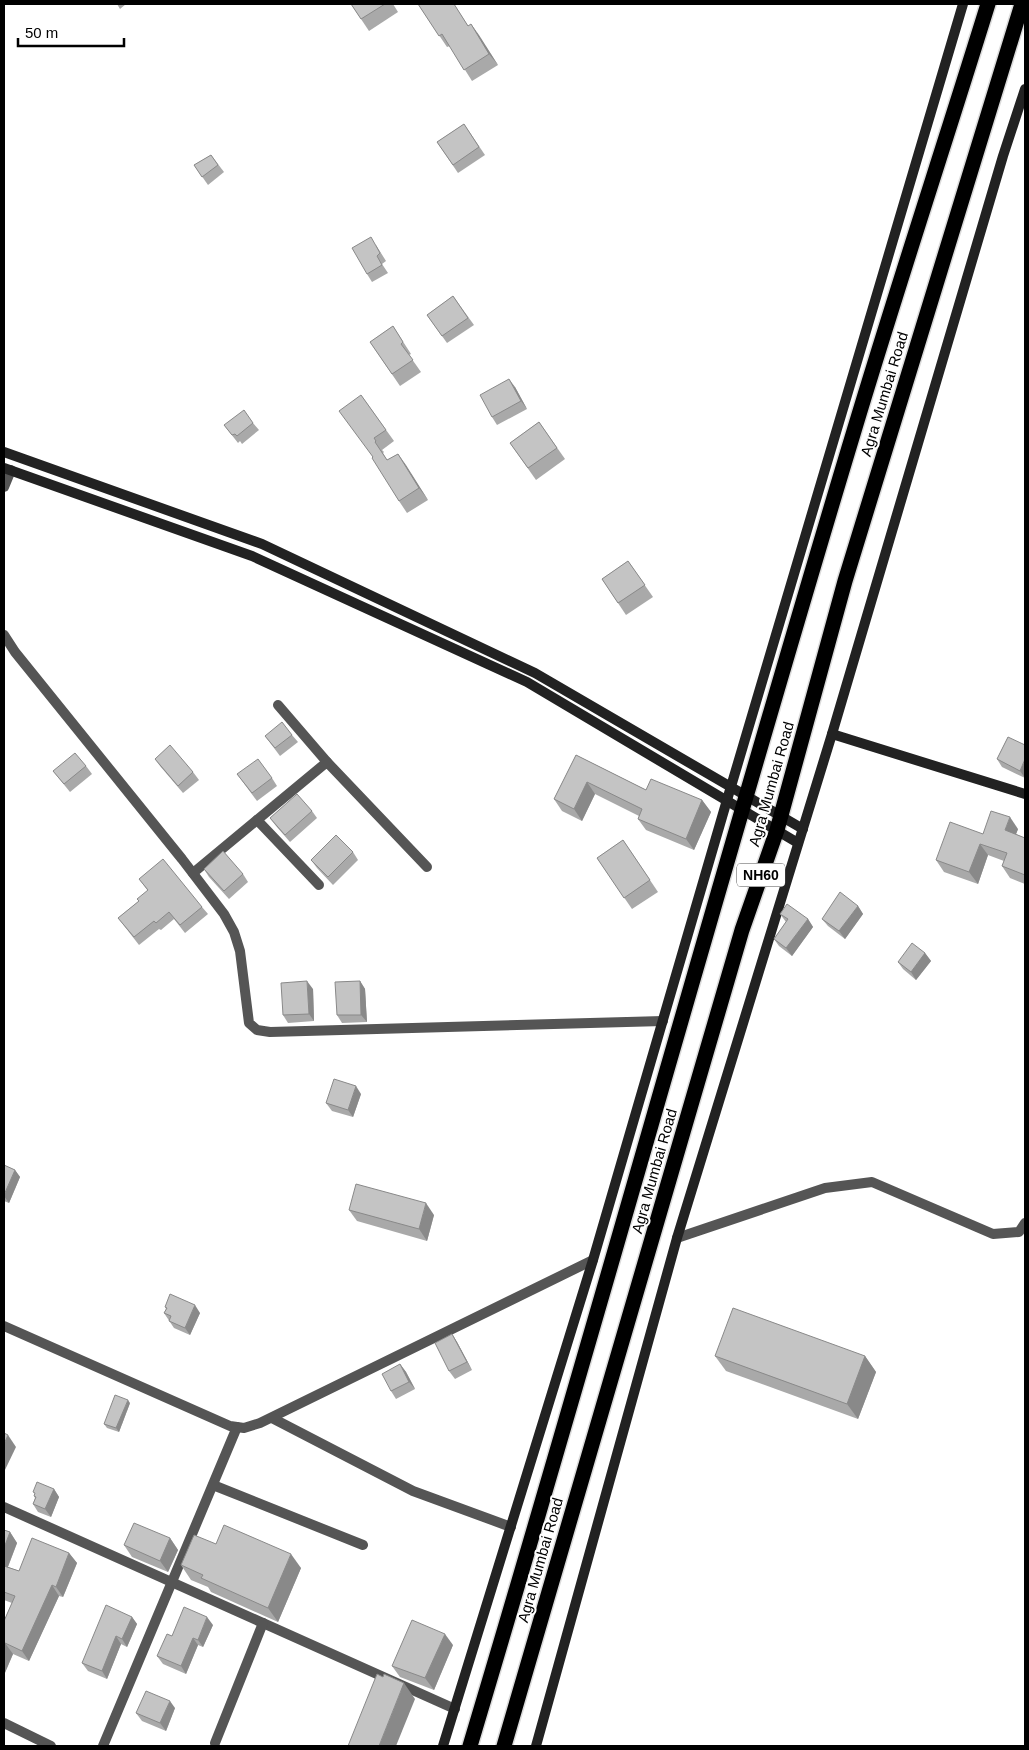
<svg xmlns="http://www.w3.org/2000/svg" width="1029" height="1750" font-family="Helvetica,sans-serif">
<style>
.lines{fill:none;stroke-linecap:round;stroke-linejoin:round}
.highway-casing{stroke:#dbdbdb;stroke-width:18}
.street{stroke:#555;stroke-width:10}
.secondary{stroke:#222;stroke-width:10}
.highway{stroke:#000;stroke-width:15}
.wall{fill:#a9a9a9}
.shaded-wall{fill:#898989}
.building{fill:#c4c4c4;stroke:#898989}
.labels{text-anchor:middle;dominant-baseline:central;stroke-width:4;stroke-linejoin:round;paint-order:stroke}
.shield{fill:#fff;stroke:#4c4c4c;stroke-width:1}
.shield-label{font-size:14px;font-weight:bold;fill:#000}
.street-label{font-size:15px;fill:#000;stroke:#fff}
</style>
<rect width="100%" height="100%" fill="#fff"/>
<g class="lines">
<defs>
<g id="highway">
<path d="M 470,1746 C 601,1309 722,868 854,431 C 897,288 944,146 988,4"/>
<path d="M 504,1746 L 742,930 L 777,830 L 845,581 L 1022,4"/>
</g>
</defs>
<use href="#highway" class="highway-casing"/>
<g class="street">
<path d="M 4,487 L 11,470"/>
<path d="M 4,635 L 15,652 L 182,859 L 224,914 L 234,932 L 240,951 L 249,1023 L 257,1030 L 270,1032 L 663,1021"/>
<path d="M 278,705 L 327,762"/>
<path d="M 257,820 L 319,885"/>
<path d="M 193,873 L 327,762 L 427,867"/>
<path d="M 677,1238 L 825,1188 L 872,1182 L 993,1234 L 1019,1232 L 1025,1223"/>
<path d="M 4,1326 L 230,1426 L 244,1428 L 260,1423 L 593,1260"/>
<path d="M 272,1418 L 413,1491 L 511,1527"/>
<path d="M 213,1485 L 363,1545"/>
<path d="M 4,1507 L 455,1709"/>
<path d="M 4,1723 L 51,1746"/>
<path d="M 215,1743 L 263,1623"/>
<path d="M 103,1746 L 237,1427"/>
</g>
<g class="secondary">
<path d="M 4,452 L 262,544 L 535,673 L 803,829"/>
<path d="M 4,468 L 252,556 L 527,682 L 798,843"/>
<path d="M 832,734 L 1025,794"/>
<path d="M 443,1746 L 593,1260 L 727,800 L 963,4"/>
<path d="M 536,1746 L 677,1238 L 832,734 L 1003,156 L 1025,89"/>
</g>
<use href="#highway" class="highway"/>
</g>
<g class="wall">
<path d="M 117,4 L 126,4 L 120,9 Z"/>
<path d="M 351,4 L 393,4 L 398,12 L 369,31 Z"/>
<path d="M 418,4 L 454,4 L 468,26 L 471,24 L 498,65 L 472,81 L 450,46 L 447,47 Z"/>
<path d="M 464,124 L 485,155 L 458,173 L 437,142 Z"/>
<path d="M 211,155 L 224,172 L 208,185 L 194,165 Z"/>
<path d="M 376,245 L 386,261 L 382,264 L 388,273 L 372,282 L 367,274 Z"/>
<path d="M 453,296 L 474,325 L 447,343 L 427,315 Z"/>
<path d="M 393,326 L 411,354 L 409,355 L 421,372 L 400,386 L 370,342 Z"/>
<path d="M 515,387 L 527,409 L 497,425 L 492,417 Z"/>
<path d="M 361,395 L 394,441 L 382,450 L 384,452 L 383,453 L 387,460 L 398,454 L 428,500 L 407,513 L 399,501 L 373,457 Z"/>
<path d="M 539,422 L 565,459 L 536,480 L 510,443 Z"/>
<path d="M 253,423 L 259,430 L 242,444 L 240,441 L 238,443 L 224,425 Z"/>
<path d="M 628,561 L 653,597 L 626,615 L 602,579 Z"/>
<path d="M 292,735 L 298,742 L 280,756 L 265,736 Z"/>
<path d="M 1008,737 L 1025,778 L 1002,767 L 997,759 Z"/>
<path d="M 576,755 L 646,790 L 702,800 L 711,812 L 694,850 L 646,830 L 638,819 L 639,816 L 595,794 L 582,821 L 562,811 L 554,799 Z"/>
<path d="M 155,759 L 193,772 L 199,780 L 183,793 L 160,766 Z"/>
<path d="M 86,766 L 92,774 L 70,792 L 53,771 Z"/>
<path d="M 237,774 L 272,778 L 277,786 L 257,801 Z"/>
<path d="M 312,811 L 317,818 L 290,842 L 276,826 L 270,818 Z"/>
<path d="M 1018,829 L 1016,834 L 1025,838 L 1025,884 L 1010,878 L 1002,866 L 1004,861 L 988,855 L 978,884 L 944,872 L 936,860 L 983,834 Z"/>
<path d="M 623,840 L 658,892 L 632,909 L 597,858 Z"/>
<path d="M 353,852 L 358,860 L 333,885 L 317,868 L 311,860 Z"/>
<path d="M 204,869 L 243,874 L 248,882 L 229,899 L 209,877 Z"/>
<path d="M 139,879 L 202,907 L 208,914 L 185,933 L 174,919 L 161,930 L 159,929 L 139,945 L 118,918 L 139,901 L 148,891 Z"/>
<path d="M 858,906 L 863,914 L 845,939 L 828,926 L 822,919 Z"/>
<path d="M 780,914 L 808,919 L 813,927 L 792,956 L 779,946 L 774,939 L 786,922 Z"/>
<path d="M 925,953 L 931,961 L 916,980 L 903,969 L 898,962 Z"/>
<path d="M 360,981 L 365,989 L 367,1022 L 342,1023 L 337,1015 Z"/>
<path d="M 313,989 L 314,1021 L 288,1023 L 283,1015 Z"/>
<path d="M 361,1094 L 353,1117 L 332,1111 L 326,1103 Z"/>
<path d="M 4,1165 L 15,1170 L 20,1177 L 9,1203 L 4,1201 Z"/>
<path d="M 349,1210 L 434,1215 L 427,1241 L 357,1221 Z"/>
<path d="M 165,1307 L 200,1313 L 190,1335 L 174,1328 L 164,1313 L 166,1309 Z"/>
<path d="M 452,1334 L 457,1342 L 472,1370 L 455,1379 L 449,1371 Z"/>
<path d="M 715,1356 L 865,1356 L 876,1372 L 858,1419 L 726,1371 Z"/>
<path d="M 400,1364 L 406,1372 L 415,1389 L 396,1399 L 391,1391 Z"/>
<path d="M 130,1403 L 119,1432 L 107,1428 L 104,1424 Z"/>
<path d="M 54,1489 L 59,1497 L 51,1517 L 38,1512 L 33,1504 L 35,1498 L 34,1496 Z"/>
<path d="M 4,1530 L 10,1532 L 17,1543 L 8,1567 L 19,1571 L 69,1553 L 77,1563 L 63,1597 L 59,1596 L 29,1661 L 13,1654 L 4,1675 L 4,1621 L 12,1603 L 4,1600 Z"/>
<path d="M 170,1538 L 178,1550 L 168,1572 L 132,1557 L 124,1545 Z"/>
<path d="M 216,1544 L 301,1568 L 278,1622 L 211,1592 L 208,1587 L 191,1580 L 181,1565 Z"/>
<path d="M 132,1617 L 137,1624 L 127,1647 L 121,1644 L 107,1679 L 88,1671 L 82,1663 Z"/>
<path d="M 213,1625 L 203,1647 L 198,1645 L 186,1674 L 163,1664 L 157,1656 L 172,1636 Z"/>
<path d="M 453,1645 L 434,1690 L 400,1677 L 392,1666 Z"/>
<path d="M 175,1708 L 166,1731 L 142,1721 L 136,1713 Z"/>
</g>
<g class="shaded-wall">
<path d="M 471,24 L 479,35 L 498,65 L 489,54 Z"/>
<path d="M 509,379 L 515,387 L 527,409 L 521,401 Z"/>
<path d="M 398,454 L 406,465 L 428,500 L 419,488 Z"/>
<path d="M 1025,759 L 1025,778 L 1020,771 Z"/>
<path d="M 587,782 L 595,794 L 582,821 L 574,809 Z"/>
<path d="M 702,800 L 711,812 L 694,850 L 686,839 Z"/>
<path d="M 1010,817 L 1018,829 L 1013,842 L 1005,830 Z"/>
<path d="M 980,844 L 988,855 L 978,884 L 969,872 Z"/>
<path d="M 858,906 L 863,914 L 845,939 L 839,931 Z"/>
<path d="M 808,919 L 813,927 L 792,956 L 786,948 Z"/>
<path d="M 925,953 L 931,961 L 916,980 L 911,972 Z"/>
<path d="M 307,981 L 313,989 L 314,1021 L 309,1014 Z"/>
<path d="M 360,981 L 365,989 L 367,1022 L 361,1015 Z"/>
<path d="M 356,1086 L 361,1094 L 353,1117 L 348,1110 Z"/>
<path d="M 15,1170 L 20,1177 L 9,1203 L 4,1196 Z"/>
<path d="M 426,1203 L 434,1215 L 427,1241 L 419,1229 Z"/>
<path d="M 195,1305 L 200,1313 L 190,1335 L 185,1328 Z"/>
<path d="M 452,1334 L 457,1342 L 472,1370 L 467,1362 Z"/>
<path d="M 865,1356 L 876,1372 L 858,1419 L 847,1404 Z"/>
<path d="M 400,1364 L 406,1372 L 415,1389 L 409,1382 Z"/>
<path d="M 128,1400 L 130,1403 L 119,1432 L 116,1428 Z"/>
<path d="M 8,1435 L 16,1447 L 4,1472 L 4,1444 Z"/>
<path d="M 54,1489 L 59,1497 L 51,1517 L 45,1509 Z"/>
<path d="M 10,1532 L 17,1543 L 5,1574 L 4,1572 L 4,1548 Z"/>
<path d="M 170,1538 L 178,1550 L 168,1572 L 160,1561 Z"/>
<path d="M 69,1553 L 77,1563 L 63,1597 L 56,1587 Z"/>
<path d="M 291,1554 L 301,1568 L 278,1622 L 268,1608 Z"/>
<path d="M 52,1585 L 59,1596 L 29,1661 L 22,1651 Z"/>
<path d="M 132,1617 L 137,1624 L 127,1647 L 122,1639 Z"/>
<path d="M 207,1617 L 213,1625 L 203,1647 L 198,1640 Z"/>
<path d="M 445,1634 L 453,1645 L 434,1690 L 425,1678 Z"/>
<path d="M 116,1636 L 121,1644 L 107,1679 L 102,1671 Z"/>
<path d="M 193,1638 L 198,1645 L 186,1674 L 181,1666 Z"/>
<path d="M 5,1643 L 13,1654 L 4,1675 L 4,1647 Z"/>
<path d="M 404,1683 L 415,1699 L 396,1746 L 379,1746 Z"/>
<path d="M 170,1701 L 175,1708 L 166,1731 L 160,1723 Z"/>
</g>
<g class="building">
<path d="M 351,4 L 385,4 L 361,19 Z"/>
<path d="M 418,4 L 454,4 L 468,26 L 471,24 L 489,54 L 464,70 L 442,34 L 439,36 Z"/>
<path d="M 464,124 L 479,147 L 453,165 L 437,142 Z"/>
<path d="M 211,155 L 218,165 L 202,177 L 194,165 Z"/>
<path d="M 371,237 L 380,253 L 377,256 L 382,265 L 367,274 L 352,248 Z"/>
<path d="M 453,296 L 468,318 L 442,336 L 427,315 Z"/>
<path d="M 393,326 L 403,342 L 401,344 L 413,360 L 392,374 L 370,342 Z"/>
<path d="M 509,379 L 521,401 L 492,417 L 480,395 Z"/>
<path d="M 361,395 L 386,430 L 374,438 L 376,441 L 375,442 L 387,460 L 398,454 L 419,488 L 399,501 L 372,458 L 373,457 L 339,411 Z"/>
<path d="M 244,410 L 253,423 L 237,436 L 235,434 L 232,435 L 224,425 Z"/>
<path d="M 539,422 L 557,448 L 528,468 L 510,443 Z"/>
<path d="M 628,561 L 645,585 L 618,603 L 602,579 Z"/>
<path d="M 282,722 L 292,735 L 275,748 L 265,736 Z"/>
<path d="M 1008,737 L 1025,745 L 1025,759 L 1020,771 L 997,759 Z"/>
<path d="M 170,745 L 193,772 L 178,786 L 155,759 Z"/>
<path d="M 75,753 L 86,766 L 64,784 L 53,771 Z"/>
<path d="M 576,755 L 646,790 L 651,779 L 702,800 L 686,839 L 638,819 L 642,809 L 587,782 L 574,809 L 554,799 Z"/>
<path d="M 258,759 L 272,778 L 252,793 L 237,774 Z"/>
<path d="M 297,794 L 312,811 L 285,835 L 270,818 Z"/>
<path d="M 991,811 L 1010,817 L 1005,830 L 1025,838 L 1025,875 L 1002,866 L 1007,853 L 980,844 L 969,872 L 936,860 L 950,822 L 983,834 Z"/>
<path d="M 336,835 L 353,852 L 328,877 L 311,860 Z"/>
<path d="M 623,840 L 650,880 L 624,898 L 597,858 Z"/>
<path d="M 223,851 L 243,874 L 224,891 L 204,869 Z"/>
<path d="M 163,859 L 202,907 L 180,925 L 169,912 L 156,923 L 154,921 L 134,937 L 118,918 L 139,901 L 137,899 L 148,890 L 139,879 Z"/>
<path d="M 840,892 L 858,906 L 839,931 L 822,919 Z"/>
<path d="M 787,904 L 808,919 L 786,948 L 774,939 L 788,919 L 780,914 Z"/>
<path d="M 912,943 L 925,953 L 911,972 L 898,962 Z"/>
<path d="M 307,981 L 309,1014 L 283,1015 L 281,983 Z"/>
<path d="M 360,981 L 361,1015 L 337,1015 L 335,982 Z"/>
<path d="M 334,1079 L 356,1086 L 348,1110 L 326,1103 Z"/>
<path d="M 4,1165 L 15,1170 L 4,1195 Z"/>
<path d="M 356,1184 L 426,1203 L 419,1229 L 349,1210 Z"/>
<path d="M 170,1294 L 195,1305 L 185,1328 L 169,1321 L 171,1316 L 164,1313 L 167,1308 L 165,1307 Z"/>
<path d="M 733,1308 L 865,1356 L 847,1404 L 715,1356 Z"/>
<path d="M 452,1334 L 467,1362 L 449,1371 L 435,1343 Z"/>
<path d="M 400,1364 L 409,1382 L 391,1391 L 382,1374 Z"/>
<path d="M 115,1395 L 128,1400 L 116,1428 L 104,1424 Z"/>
<path d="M 4,1433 L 8,1435 L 4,1444 Z"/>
<path d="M 37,1482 L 54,1489 L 45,1509 L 33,1504 L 36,1497 L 34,1496 L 35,1493 L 33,1492 Z"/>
<path d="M 134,1523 L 170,1538 L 160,1561 L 124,1545 Z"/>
<path d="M 224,1525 L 291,1554 L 268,1608 L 201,1578 L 203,1575 L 181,1565 L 194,1535 L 216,1544 Z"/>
<path d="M 4,1530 L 10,1532 L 4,1548 Z"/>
<path d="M 32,1538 L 69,1553 L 56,1587 L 52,1585 L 22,1651 L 5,1643 L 4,1647 L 4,1621 L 15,1596 L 4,1592 L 4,1566 L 19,1571 Z"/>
<path d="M 106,1605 L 132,1617 L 122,1639 L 116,1636 L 102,1671 L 82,1663 Z"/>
<path d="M 184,1607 L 207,1617 L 198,1640 L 193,1638 L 181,1666 L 157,1656 L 167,1634 L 172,1636 Z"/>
<path d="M 412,1620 L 445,1634 L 425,1678 L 392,1666 Z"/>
<path d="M 377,1674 L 383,1677 L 384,1674 L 404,1683 L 379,1746 L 348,1746 Z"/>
<path d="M 146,1691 L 170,1701 L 160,1723 L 136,1713 Z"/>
</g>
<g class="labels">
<rect class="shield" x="737" y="863.5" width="48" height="23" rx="4"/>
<g class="shield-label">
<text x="761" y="875">NH60</text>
</g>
<g class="street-label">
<text transform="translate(884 394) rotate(-73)">Agra Mumbai Road</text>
<text transform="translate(771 784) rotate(-74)">Agra Mumbai Road</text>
<text transform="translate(654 1171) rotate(-74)">Agra Mumbai Road</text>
<text transform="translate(540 1560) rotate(-74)">Agra Mumbai Road</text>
</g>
</g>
<rect width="1029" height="1750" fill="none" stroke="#000000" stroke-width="10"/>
<path d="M18 38v8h106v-8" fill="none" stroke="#000000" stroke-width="2.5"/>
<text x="25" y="38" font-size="15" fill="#000000" stroke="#ffffff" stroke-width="4" paint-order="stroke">50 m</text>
</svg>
